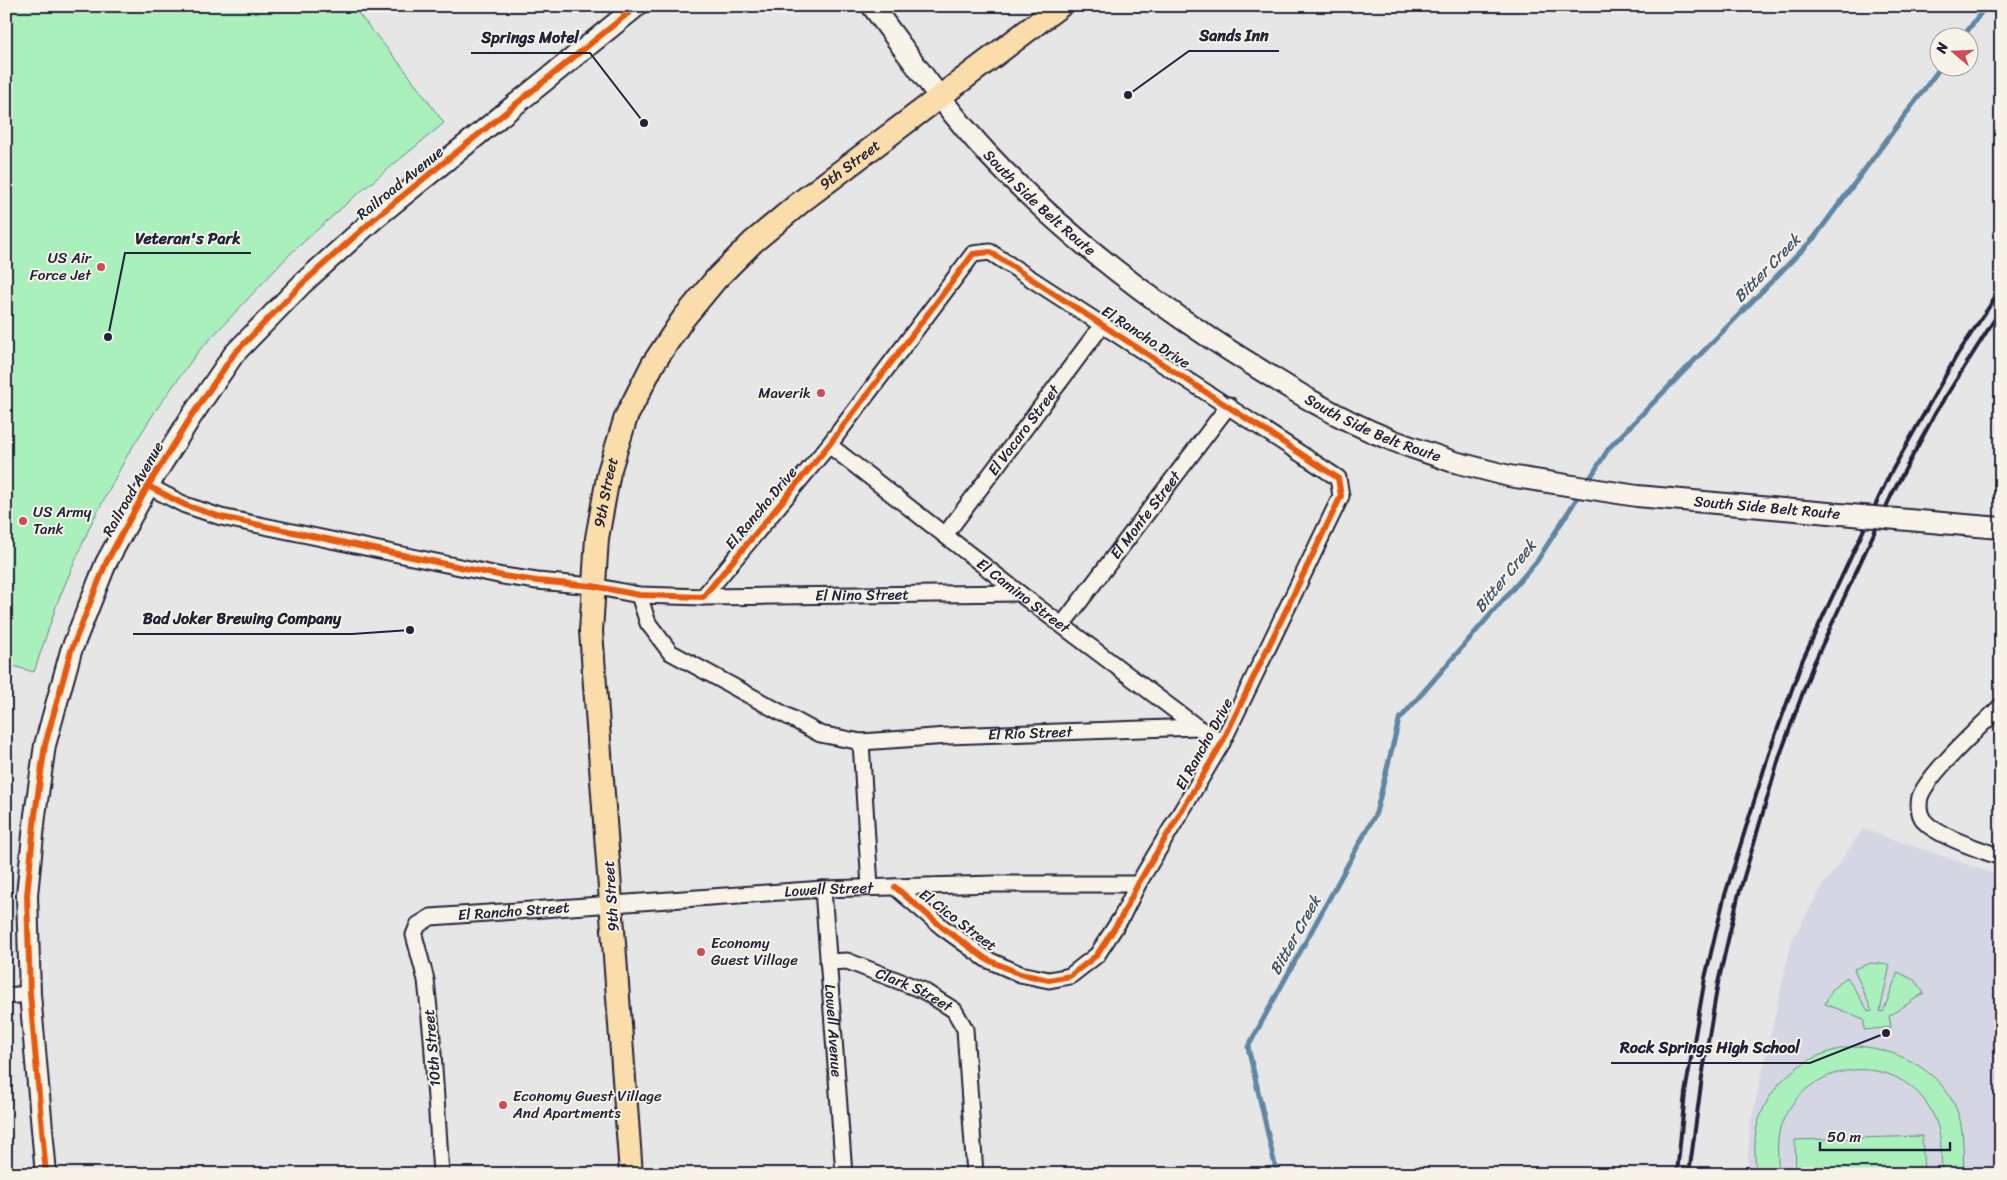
<svg xmlns="http://www.w3.org/2000/svg" width="2007" height="1180" font-family="Sriracha,sans-serif">
<style>
.built{fill:#d4d6e4}
.green{fill:#a9f0bc;stroke:#66897c}
.lines{fill:none;stroke-linecap:round;stroke-linejoin:round}
.stream{stroke:#5f86a3;stroke-width:5}
.street-casing{stroke:#22223b;stroke-width:19}
.secondary-casing{stroke:#22223b;stroke-width:24}
.primary-casing{stroke:#22223b;stroke-width:26}
.street{stroke:#f7f3e8;stroke-width:15}
.secondary{stroke:#f7f3e8;stroke-width:20}
.primary{stroke:#faddab;stroke-width:22}
.rail{stroke:#22223b;stroke-width:4}
.secondary-bridge-casing{stroke:#22223b;stroke-width:24;stroke-linecap:butt}
.secondary-bridge{stroke:#f7f3e8;stroke-width:20}
.cycleway-casing{stroke:#f7f3e8;stroke-width:9}
.cycleway{stroke:#e8590c;stroke-width:6}
.poi-dot{fill:#d1495b;stroke:#f7f3e8;stroke-width:2}
.labels{text-anchor:middle;dominant-baseline:central;stroke-width:4;stroke-linejoin:round;paint-order:stroke}
.street-label{font-size:15px;fill:#22223b;stroke:#f7f3e8}
.poi-label{font-size:15px;fill:#22223b;stroke:#f7f3e8;text-anchor:start}
.water-label{font-size:16px;font-style:italic;fill:#40546f;stroke:#f7f3e8}
.leader{fill:none;stroke:#22223b;stroke-width:2}
.callout-dot{fill:#22223b;stroke:#f7f3e8;stroke-width:2}
.callout-label{font-size:16px;text-anchor:middle;font-weight:bold;fill:#22223b;stroke:#f7f3e8;stroke-width:4;stroke-linejoin:round;paint-order:stroke}
</style>
<rect width="100%" height="100%" fill="#e7e6e6"/>
<filter id="ink" filterUnits="userSpaceOnUse"><feTurbulence type="fractalNoise" baseFrequency=".02" numOctaves="2"/><feDisplacementMap in="SourceGraphic" scale="10" xChannelSelector="R" yChannelSelector="G"/><feConvolveMatrix kernelMatrix="1 2 1 2 8 2 1 2 1" color-interpolation-filters="sRGB"/></filter>
<g filter="url(#ink)">
<path class="built" d="M 1863,829 L 2001,876 L 2001,1174 L 1747,1174 L 1750,1126 L 1792,940 L 1824,884 Z"/>
<g class="green">
<path d="M 6,6 L 352,6 L 405,70 L 444,123 L 354,197 L 290,254 L 197,353 L 156,410 L 128,454 L 90,526 L 58,601 L 34,672 L 6,664 Z"/>
<path d="M 1871,963 L 1890,965 L 1880,1011 L 1883,1012 L 1898,972 L 1914,980 L 1924,993 L 1889,1016 L 1891,1027 L 1864,1030 L 1864,1019 L 1825,1004 L 1833,988 L 1847,977 L 1869,1012 L 1872,1011 L 1854,969 Z"/>
<path d="M 1858,1046 C 1902,1050 1948,1074 1960,1120 C 1964,1137 1963,1156 1964,1174 L 1942,1174 C 1941,1158 1942,1139 1937,1124 C 1910,1048 1805,1054 1780,1128 C 1776,1142 1778,1159 1779,1174 L 1756,1174 C 1755,1160 1754,1145 1756,1131 C 1767,1080 1808,1051 1858,1046 Z"/>
<path d="M 1922,1136 L 1924,1174 L 1796,1174 L 1795,1140 Z"/>
</g>
<g class="lines">
<g class="stream">
<path d="M 1962,38 L 1986,6"/>
<path d="M 1587,483 L 1609,448 L 1814,238 L 1940,68"/>
<path d="M 1277,1174 L 1248,1047 L 1376,813 L 1399,720 L 1537,561 L 1581,492"/>
</g>
<defs>
<g id="street">
<path id="s1" d="M 829,445 L 1019,593 L 1197,727 L 1222,743"/>
<path d="M 148,486 L 185,505 L 221,517 L 503,576 L 537,581 L 593,586 L 639,595 L 703,597 L 829,445 L 973,254 L 990,252 L 1338,478 L 1341,496 L 1222,743 L 1138,884 L 1121,918 L 1097,955 L 1070,976 L 1049,980 L 1020,974 L 986,959 L 942,927 L 895,887"/>
<path id="s2" d="M 945,535 L 1103,324"/>
<path id="s3" d="M 639,595 L 648,623 L 670,652 L 820,734 L 861,742 L 948,736 L 1197,727"/>
<path id="s4" d="M 703,597 L 1019,593"/>
<path id="s5" d="M 1062,625 L 1229,405"/>
<path d="M 2001,706 C 1981,726 1928,774 1920,797 C 1918,806 1919,815 1925,822 C 1936,835 1983,851 2001,857"/>
<path d="M 861,742 L 870,887"/>
<path id="s6" d="M 823,889 L 844,1174"/>
<path id="s7" d="M 828,962 L 847,961 L 922,990 L 954,1010 L 965,1029 L 975,1174"/>
<path d="M 6,996 L 30,994"/>
<path id="s8" d="M 441,1174 L 432,1038 L 426,980 L 414,935 L 418,925 L 431,917 L 823,889 L 994,884 L 1138,884"/>
</g>
<g id="secondary">
<path id="s9" d="M 872,6 C 909,55 944,107 986,152 C 1064,236 1154,304 1251,364 C 1294,391 1339,419 1387,438 C 1408,447 1430,453 1451,461"/>
<path d="M 1965,525 L 2001,528"/>
<path d="M 46,1174 L 30,994 L 27,895 L 35,815 L 45,745 L 71,651 L 106,563 L 148,486 L 191,417 L 234,354 L 303,283 L 374,219 L 637,6"/>
</g>
<g id="primary">
<path id="s10" d="M 631,1174 L 591,631 L 597,538 L 609,472 L 626,417 L 653,364 L 683,319 L 716,279 L 753,242 L 802,201 L 1060,6"/>
</g>
</defs>
<use href="#street" class="street-casing"/>
<use href="#secondary" class="secondary-casing"/>
<use href="#primary" class="primary-casing"/>
<use href="#street" class="street"/>
<use href="#secondary" class="secondary"/>
<use href="#primary" class="primary"/>
<g class="rail">
<path d="M 1677,1174 L 1685,1093 L 1705,978 L 1724,898 L 1771,747 L 1803,659 L 1889,476 L 1957,355 L 2001,289"/>
<path d="M 1689,1174 L 1702,1077 L 1718,983 L 1738,897 L 1780,755 L 1813,665 L 1892,494 L 1936,412 L 2001,309"/>
</g>
<defs>
<g id="secondary-bridge">
<path id="s11" d="M 1451,461 L 1509,476 L 1637,496 L 1965,525"/>
</g>
</defs>
<use href="#secondary-bridge" class="secondary-bridge-casing"/>
<use href="#secondary-bridge" class="secondary-bridge"/>
<defs>
<g id="cycleway">
<path d="M 148,486 L 185,505 L 221,517 L 503,576 L 537,581 L 593,586 L 639,595 L 703,597 L 829,445 L 973,254 L 990,252 L 1338,478 L 1341,496 L 1222,743 L 1138,884 L 1121,918 L 1097,955 L 1070,976 L 1049,980 L 1020,974 L 986,959 L 942,927 L 895,887"/>
<path d="M 46,1174 L 30,994 L 27,895 L 35,815 L 45,745 L 71,651 L 106,563 L 148,486 L 191,417 L 234,354 L 303,283 L 374,219 L 637,6"/>
</g>
</defs>
<use href="#cycleway" class="cycleway-casing"/>
<use href="#cycleway" class="cycleway"/>
</g>
</g>
<g class="poi-dot">
<circle cx="101" cy="267" r="5"/>
<circle cx="821" cy="393" r="5"/>
<circle cx="23" cy="521" r="5"/>
<circle cx="701" cy="952" r="5"/>
<circle cx="503" cy="1105" r="5"/>
</g>
<g class="labels">
<g class="street-label">
<text stroke="none"><textPath href="#s10" startOffset="1104">9th Street</textPath></text>
<text transform="translate(400 183) rotate(-39)">Railroad Avenue</text>
<text stroke="none"><textPath href="#s9" startOffset="259">South Side Belt Route</textPath></text>
<text transform="translate(1146 337) rotate(33)">El Rancho Drive</text>
<text stroke="none"><textPath href="#s9" startOffset="664">South Side Belt Route</textPath></text>
<text stroke="none"><textPath href="#s2" startOffset="131">El Vacaro Street</textPath></text>
<text transform="translate(133 489) rotate(-60)">Railroad Avenue</text>
<text stroke="none"><textPath href="#s10" startOffset="684">9th Street</textPath></text>
<text stroke="none"><textPath href="#s11" startOffset="320">South Side Belt Route</textPath></text>
<text transform="translate(761 508) rotate(-50)">El Rancho Drive</text>
<text stroke="none"><textPath href="#s5" startOffset="138">El Monte Street</textPath></text>
<text stroke="none"><textPath href="#s4" startOffset="159">El Nino Street</textPath></text>
<text stroke="none"><textPath href="#s1" startOffset="246">El Camino Street</textPath></text>
<text stroke="none"><textPath href="#s3" startOffset="448">El Rio Street</textPath></text>
<text transform="translate(1204 744) rotate(-61)">El Rancho Drive</text>
<text stroke="none"><textPath href="#s8" startOffset="666">Lowell Street</textPath></text>
<text transform="translate(611 896) rotate(-94)">9th Street</text>
<text stroke="none"><textPath href="#s8" startOffset="350">El Rancho Street</textPath></text>
<text transform="translate(958 920) rotate(37)">El Cico Street</text>
<text stroke="none"><textPath href="#s7" startOffset="92">Clark Street</textPath></text>
<text stroke="none"><textPath href="#s6" startOffset="142">Lowell Avenue</textPath></text>
<text transform="translate(432 1048) rotate(-95)">10th Street</text>
</g>
<g class="poi-label">
<text x="91" y="258" text-anchor="end">US Air<tspan x="91" dy="17">Force Jet</tspan></text>
<text x="811" y="393" text-anchor="end">Maverik</text>
<text x="33" y="512">US Army<tspan x="33" dy="17">Tank</tspan></text>
<text x="711" y="943">Economy<tspan x="711" dy="17">Guest Village</tspan></text>
<text x="513" y="1096">Economy Guest Village<tspan x="513" dy="17">And Apartments</tspan></text>
</g>
<g class="water-label">
<text transform="translate(1767 268) rotate(-46)">Bitter Creek</text>
<text transform="translate(1505 576) rotate(-51)">Bitter Creek</text>
<text transform="translate(1295 935) rotate(-61)">Bitter Creek</text>
</g>
</g>
<path class="leader" d="M1128 95L1189 51H1279M644 123L590 53H471M108 337L125 253H251M410 630L352 634H133M1886 1033L1810 1063H1611"/>
<g class="callout-dot">
<circle cx="1128" cy="95" r="5"/>
<circle cx="644" cy="123" r="5"/>
<circle cx="108" cy="337" r="5"/>
<circle cx="410" cy="630" r="5"/>
<circle cx="1886" cy="1033" r="5"/>
</g>
<g class="callout-label">
<text x="1234" y="41">Sands Inn</text>
<text x="530" y="43">Springs Motel</text>
<text x="188" y="244">Veteran's Park</text>
<text x="242" y="624">Bad Joker Brewing Company</text>
<text x="1710" y="1053">Rock Springs High School</text>
</g>
<rect width="2007" height="1180" fill="none" stroke="#f7f3e8" stroke-width="25"/>
<rect x="12" y="12" width="1982" height="1155" fill="none" stroke="#22223b" stroke-width="2" filter="url(#ink)"/>
<g transform="translate(1954 52) rotate(289)"><circle r="24" fill="#f7f3e8" stroke="#a29fa3"/>
<path d="M0-4L9 19L0 12L-9 19Z" fill="#d1495b"/>
<text y="-8" font-size="14" font-weight="bold" text-anchor="middle" fill="#22223b">N</text>
</g>
<path d="M1820 1142v8h130v-8" fill="none" stroke="#22223b" stroke-width="2.5"/>
<text x="1827" y="1142" font-size="15" fill="#22223b" stroke="#f7f3e8" stroke-width="4" paint-order="stroke">50 m</text>
</svg>
